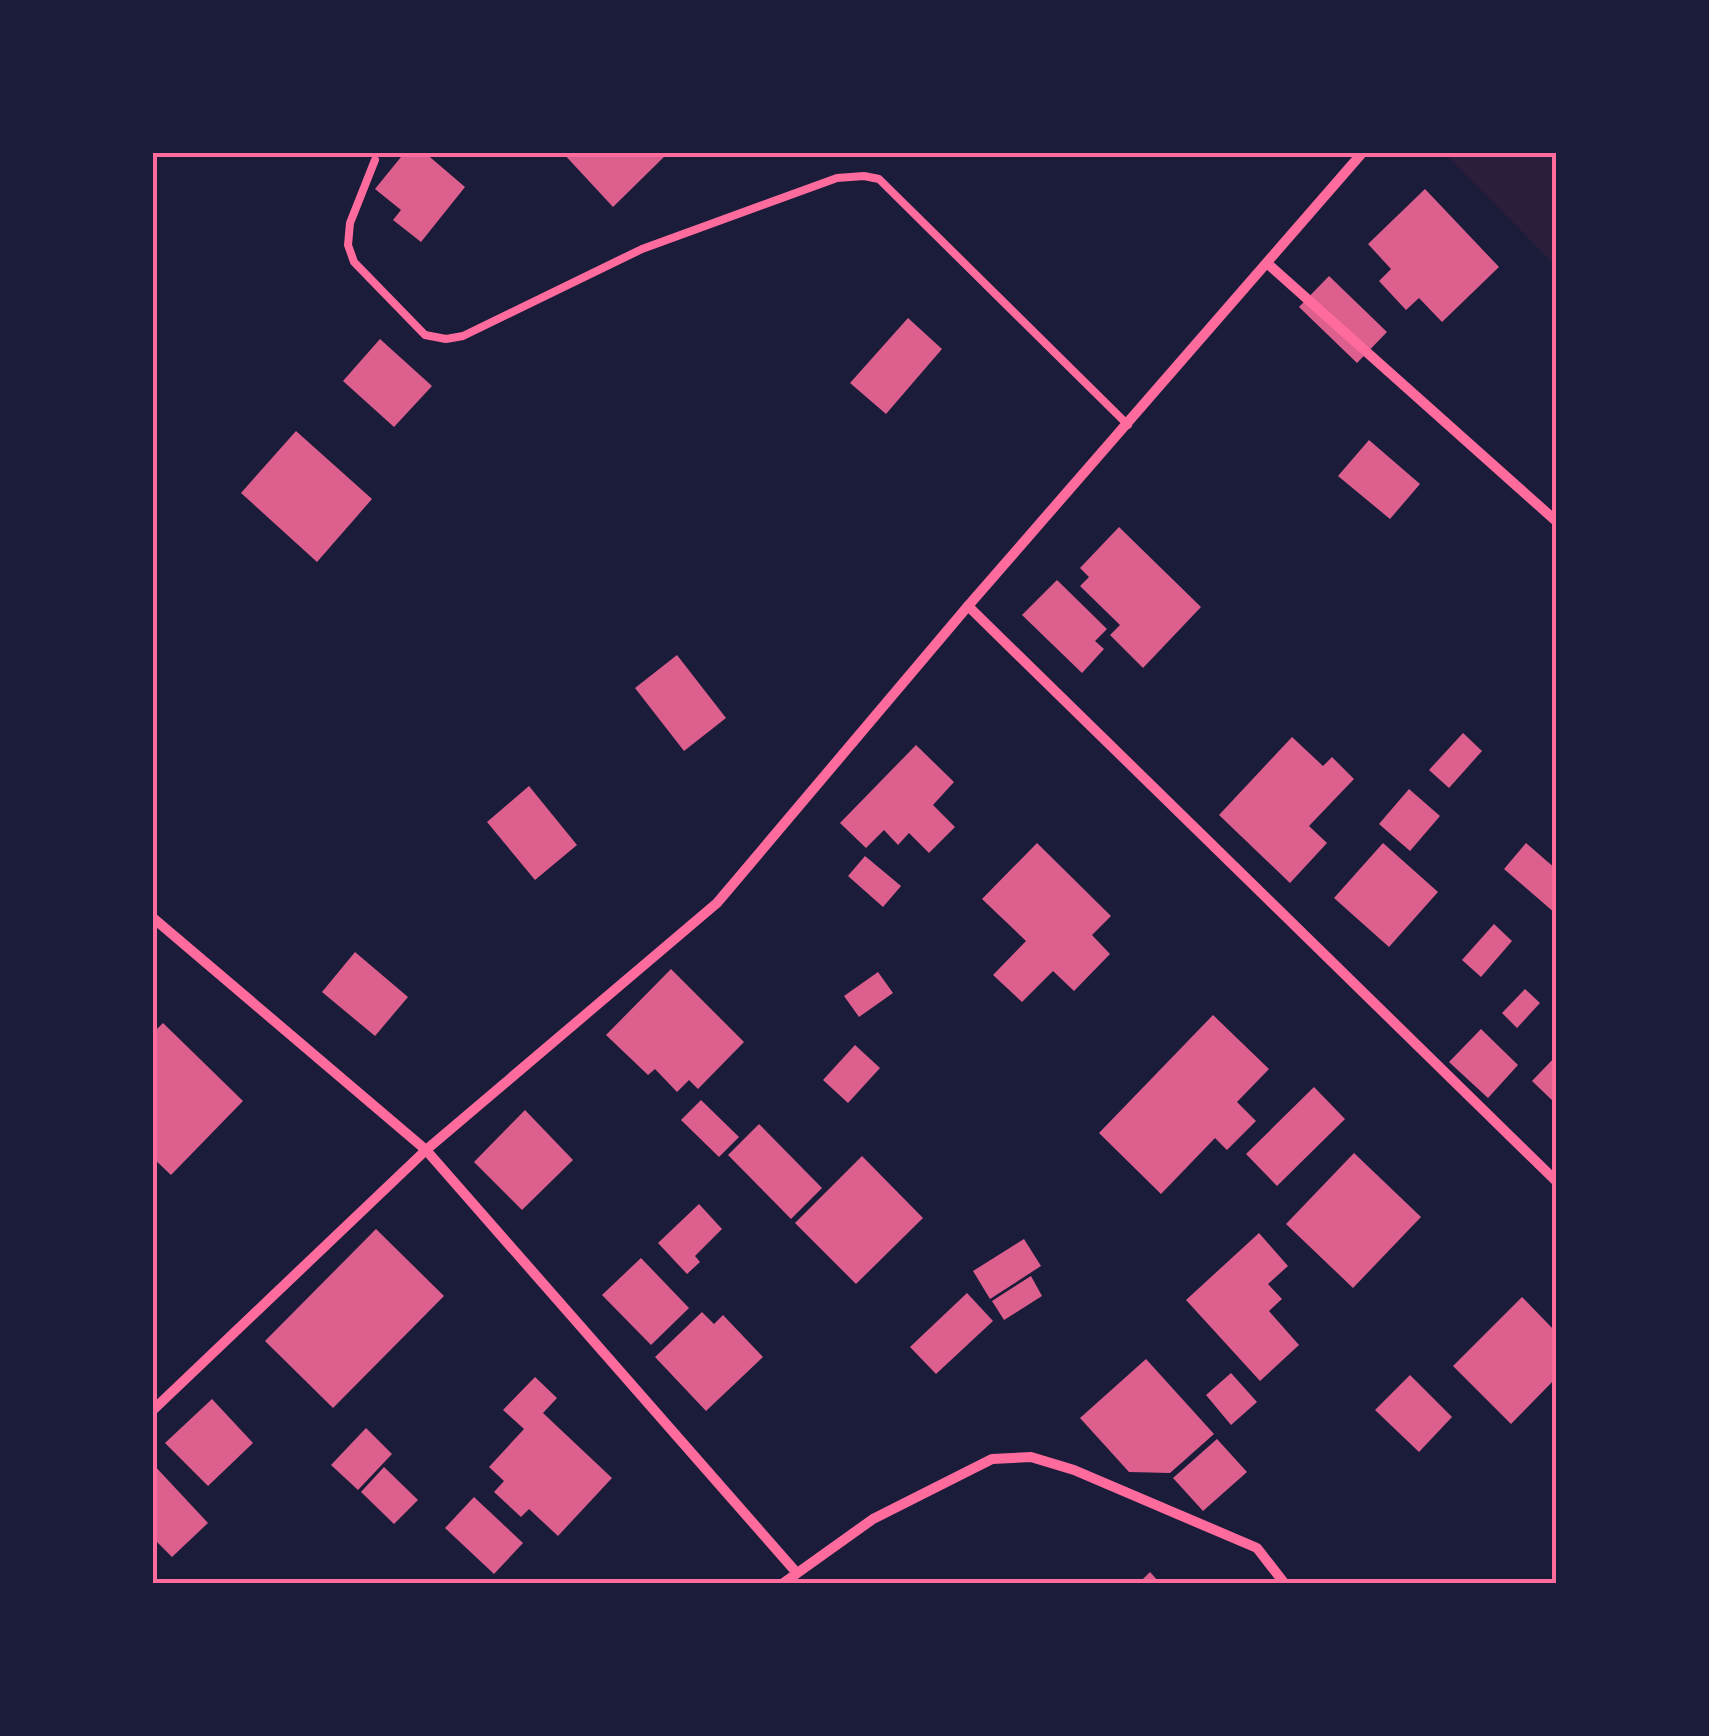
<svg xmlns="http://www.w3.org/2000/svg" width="1709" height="1736" font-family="'Fira Sans',sans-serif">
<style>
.green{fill:#2a1e3b}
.building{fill:#dd5f8e}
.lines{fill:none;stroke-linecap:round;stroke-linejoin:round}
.service{stroke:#ff6b9d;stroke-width:8}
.minor{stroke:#ff6b9d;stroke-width:10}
.neatline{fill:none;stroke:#ff6b9d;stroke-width:4}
</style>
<rect width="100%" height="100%" fill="#1b1b3a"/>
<path class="green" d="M 1444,153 L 1556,153 L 1556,263 L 1551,261 Z"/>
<g class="building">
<path d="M 405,152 L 424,152 L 465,187 L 421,242 L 393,220 L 401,210 L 375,189 Z"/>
<path d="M 562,152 L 669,152 L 613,207 Z"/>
<path d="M 1425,189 L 1499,267 L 1442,322 L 1419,298 L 1406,310 L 1379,281 L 1391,269 L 1368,244 Z"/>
<path d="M 1329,276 L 1387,332 L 1357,363 L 1299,307 Z"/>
<path d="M 908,318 L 942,349 L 886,414 L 850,383 Z"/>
<path d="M 380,339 L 432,386 L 394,427 L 343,381 Z"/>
<path d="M 296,431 L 372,499 L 317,562 L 241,493 Z"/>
<path d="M 1369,440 L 1420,484 L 1390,519 L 1338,476 Z"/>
<path d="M 1119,527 L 1201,607 L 1143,668 L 1110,635 L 1120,625 L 1080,586 L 1089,577 L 1080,568 Z"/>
<path d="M 1057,580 L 1107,629 L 1095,641 L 1104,649 L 1082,673 L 1022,615 Z"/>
<path d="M 677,655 L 726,718 L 684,751 L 635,688 Z"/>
<path d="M 1463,733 L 1482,751 L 1449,788 L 1429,770 Z"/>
<path d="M 1292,737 L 1323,766 L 1332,757 L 1354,779 L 1309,826 L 1327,843 L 1290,883 L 1219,815 Z"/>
<path d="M 916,745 L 954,782 L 933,805 L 955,827 L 929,853 L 909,833 L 898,845 L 884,830 L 866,848 L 840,823 Z"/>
<path d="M 529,786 L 577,845 L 535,880 L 487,822 Z"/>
<path d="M 1409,789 L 1440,816 L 1410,851 L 1379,824 Z"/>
<path d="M 1037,843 L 1111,916 L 1092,935 L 1110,954 L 1074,991 L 1053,971 L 1022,1002 L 993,975 L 1026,941 L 982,899 Z"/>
<path d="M 1383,843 L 1438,892 L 1389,947 L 1334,898 Z"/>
<path d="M 1526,843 L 1556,869 L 1556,914 L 1504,869 Z"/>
<path d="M 865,856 L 901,886 L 883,907 L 848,876 Z"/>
<path d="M 1494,924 L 1512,941 L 1481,977 L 1462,960 Z"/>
<path d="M 355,952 L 408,997 L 375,1036 L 322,992 Z"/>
<path d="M 671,969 L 744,1042 L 698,1089 L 689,1080 L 677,1092 L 655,1069 L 648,1075 L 606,1035 Z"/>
<path d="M 878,972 L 893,993 L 859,1017 L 844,996 Z"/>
<path d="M 1525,989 L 1540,1003 L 1517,1028 L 1502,1013 Z"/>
<path d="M 1213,1015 L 1269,1069 L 1237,1102 L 1256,1121 L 1227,1150 L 1215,1138 L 1161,1194 L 1099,1133 Z"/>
<path d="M 163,1023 L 243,1101 L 171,1175 L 152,1157 L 152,1034 Z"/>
<path d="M 1481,1029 L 1518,1065 L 1488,1098 L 1449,1062 Z"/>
<path d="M 855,1045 L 880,1068 L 848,1103 L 823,1080 Z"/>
<path d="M 1556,1056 L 1556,1104 L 1532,1081 Z"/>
<path d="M 1314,1087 L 1345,1119 L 1277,1186 L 1246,1154 Z"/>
<path d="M 701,1100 L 739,1137 L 719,1157 L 681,1120 Z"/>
<path d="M 525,1110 L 573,1160 L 522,1210 L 474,1162 Z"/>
<path d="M 759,1124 L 822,1188 L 791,1219 L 728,1155 Z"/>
<path d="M 1354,1153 L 1421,1217 L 1353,1288 L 1286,1224 Z"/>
<path d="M 862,1156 L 923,1218 L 856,1284 L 795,1223 Z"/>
<path d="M 699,1204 L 722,1229 L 695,1256 L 700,1262 L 687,1274 L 658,1243 Z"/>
<path d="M 376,1229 L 444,1296 L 333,1408 L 265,1341 Z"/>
<path d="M 1259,1233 L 1288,1266 L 1268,1284 L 1282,1299 L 1269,1311 L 1299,1345 L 1260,1381 L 1186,1300 Z"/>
<path d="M 1024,1239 L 1041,1266 L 990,1299 L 973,1271 Z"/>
<path d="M 641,1258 L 689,1308 L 651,1345 L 602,1295 Z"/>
<path d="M 1031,1276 L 1042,1296 L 1004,1320 L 992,1301 Z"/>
<path d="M 967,1293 L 993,1321 L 936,1374 L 910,1347 Z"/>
<path d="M 1522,1297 L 1556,1332 L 1556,1378 L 1511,1424 L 1453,1366 Z"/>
<path d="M 702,1312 L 714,1324 L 723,1315 L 763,1357 L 706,1411 L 655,1357 Z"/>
<path d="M 1146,1359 L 1214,1434 L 1170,1473 L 1129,1472 L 1080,1418 Z"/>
<path d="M 1231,1373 L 1257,1402 L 1231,1425 L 1206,1395 Z"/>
<path d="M 1410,1375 L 1452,1417 L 1419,1452 L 1375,1410 Z"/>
<path d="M 535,1377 L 557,1398 L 543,1413 L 612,1478 L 558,1536 L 529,1509 L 521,1517 L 494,1492 L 504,1481 L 489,1467 L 524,1429 L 503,1410 Z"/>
<path d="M 212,1399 L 253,1443 L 208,1486 L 165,1443 Z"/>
<path d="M 366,1428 L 392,1454 L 358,1490 L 331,1465 Z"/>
<path d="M 1217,1439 L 1247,1472 L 1203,1511 L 1173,1478 Z"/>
<path d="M 152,1463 L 208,1523 L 172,1557 L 152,1537 Z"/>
<path d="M 384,1467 L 418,1500 L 394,1524 L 361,1492 Z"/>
<path d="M 474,1497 L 523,1543 L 494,1574 L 445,1528 Z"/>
<path d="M 1150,1572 L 1161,1584 L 1138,1584 Z"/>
</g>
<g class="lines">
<path class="service" d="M 375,160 L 350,223 L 348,245 L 354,262 L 425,335 L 446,339 L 463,336 L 642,249 L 837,178 L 864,176 L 879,179 L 1128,425"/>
<g class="minor">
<path d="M 1268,264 L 1556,521"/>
<path d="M 968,606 L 1556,1181"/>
<path d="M 152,917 L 426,1150 L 796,1572"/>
<path d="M 152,1411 L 426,1150 L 717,903 L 968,606 L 1363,152"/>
<path d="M 782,1584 L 873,1519 L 992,1459 L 1031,1457 L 1074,1470 L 1257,1548 L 1285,1584"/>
</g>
</g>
<rect width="1709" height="1736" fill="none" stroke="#1b1b3a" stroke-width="310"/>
<rect x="155" y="155" width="1399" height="1426" class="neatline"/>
</svg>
